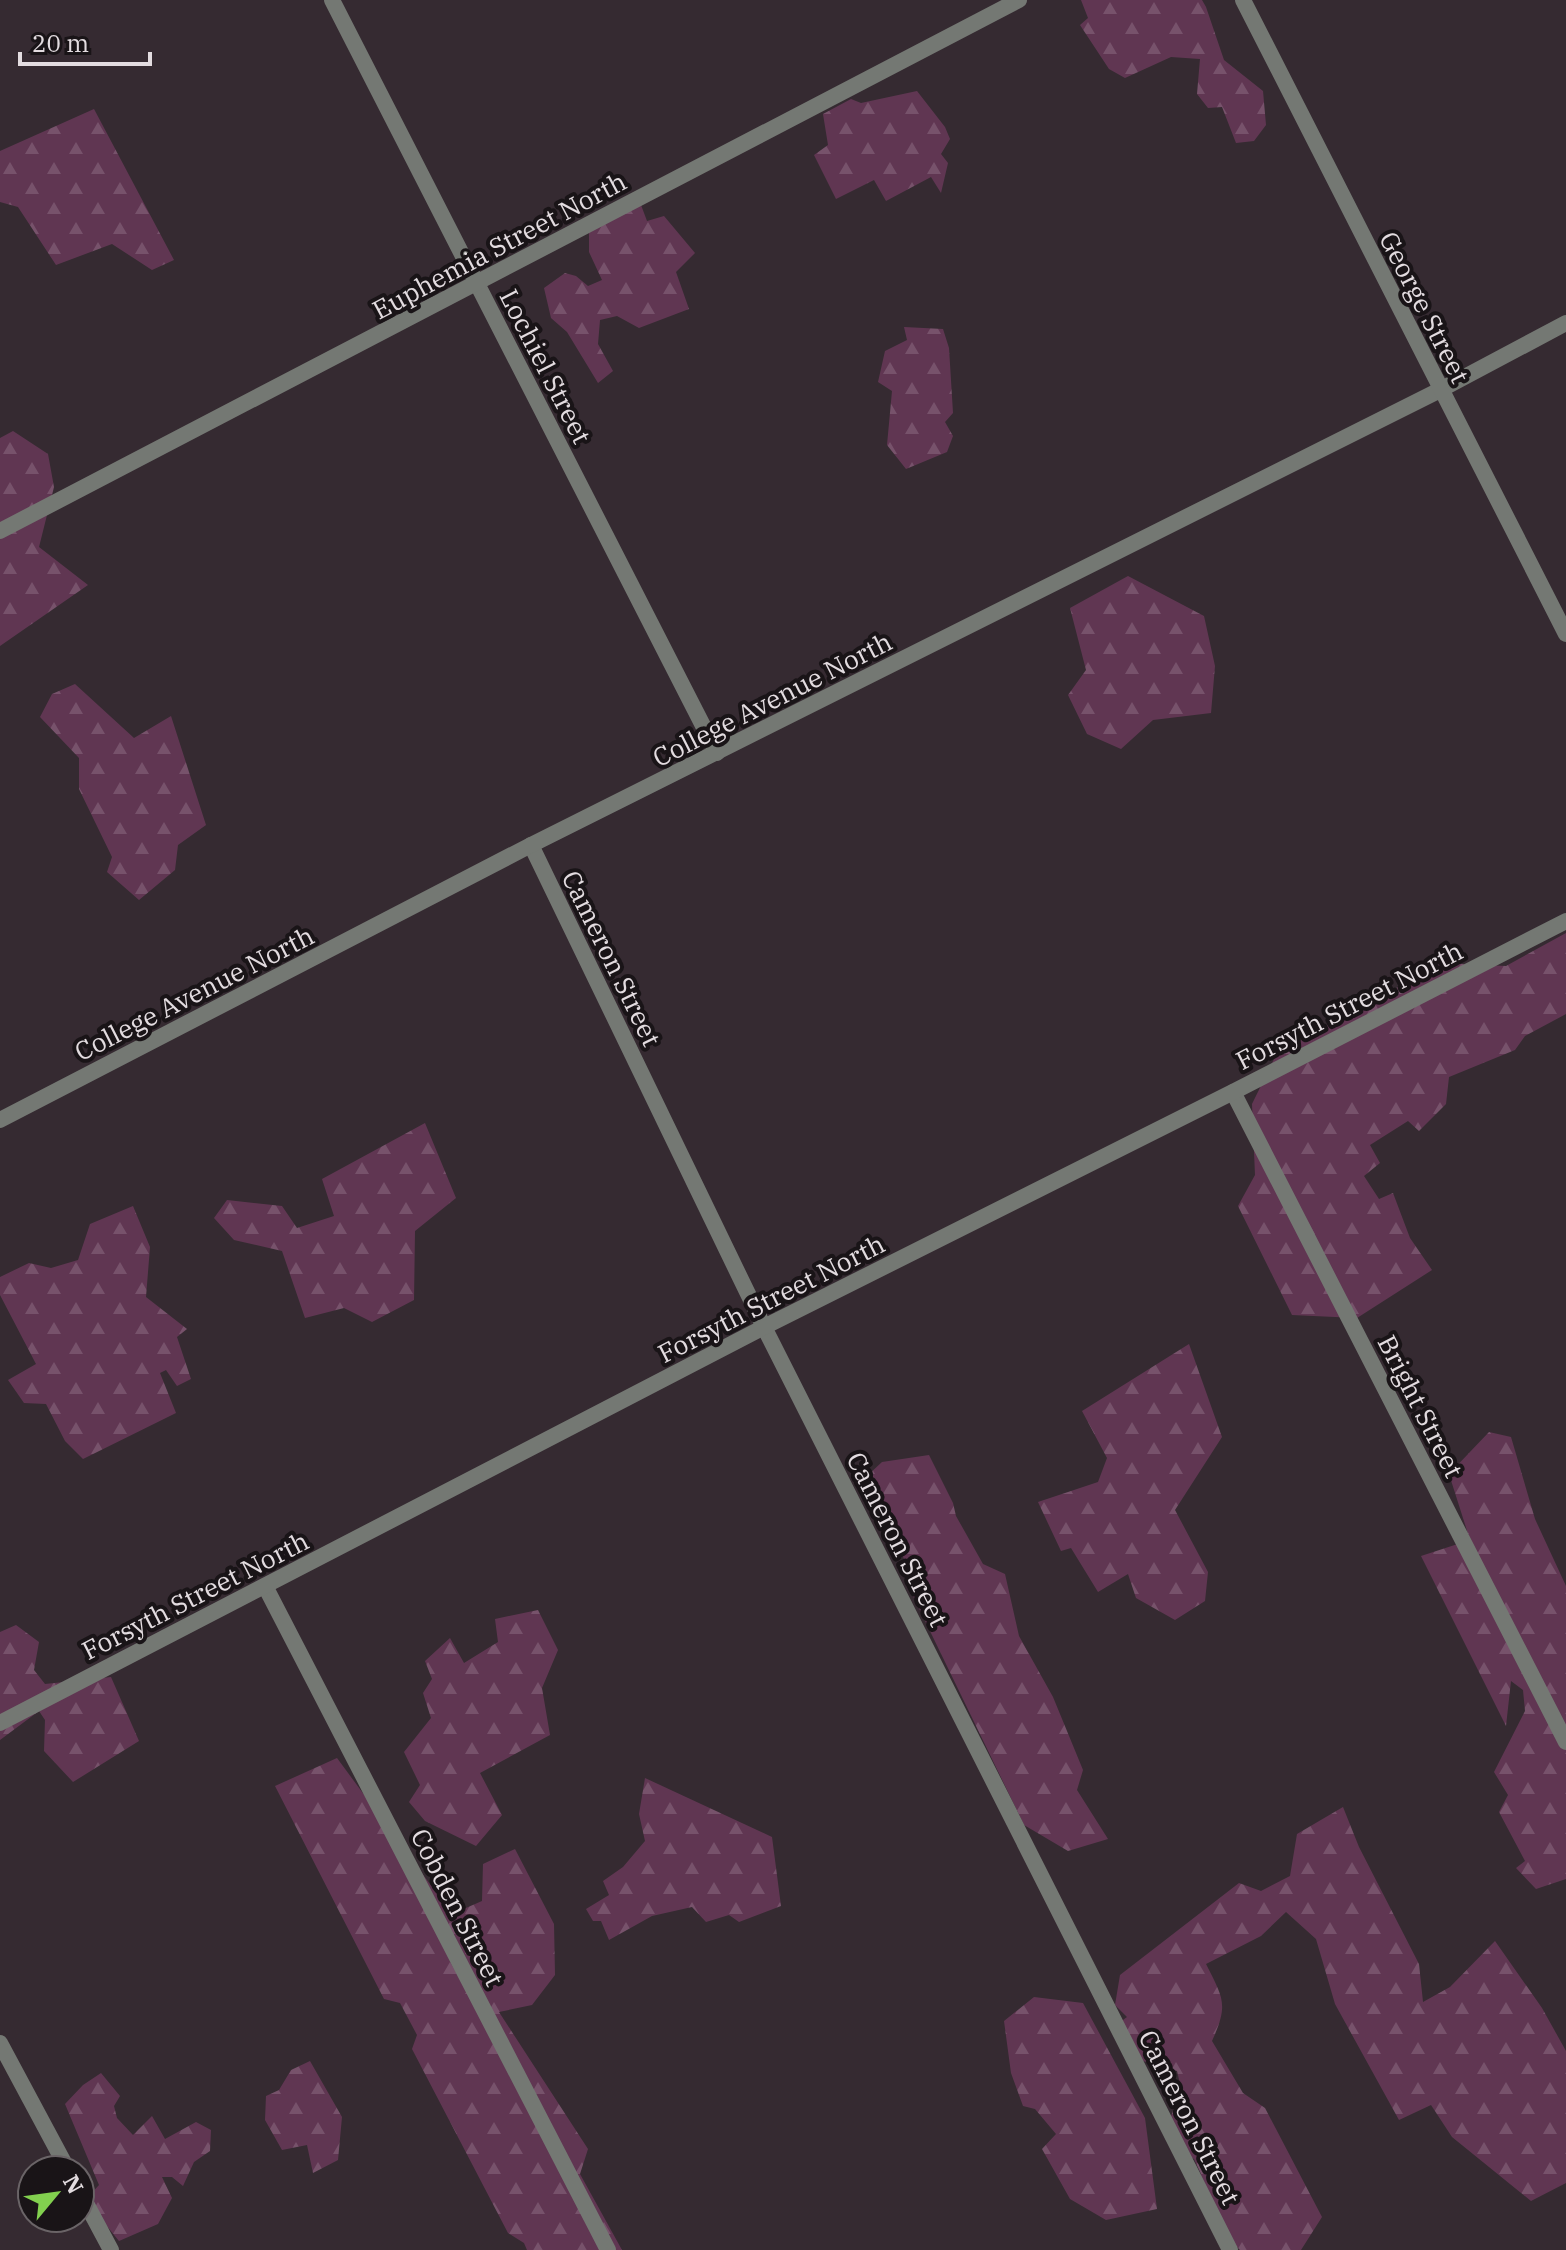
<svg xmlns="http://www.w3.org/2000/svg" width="1566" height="2250" font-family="'IBM Plex Serif',serif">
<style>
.forest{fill:url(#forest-firs)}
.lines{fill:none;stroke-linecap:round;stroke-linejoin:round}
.minor{stroke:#747873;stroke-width:16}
.tertiary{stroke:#747873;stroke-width:16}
.labels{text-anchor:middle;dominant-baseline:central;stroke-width:8;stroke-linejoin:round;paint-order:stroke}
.street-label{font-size:26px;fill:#e3dce0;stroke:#191417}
</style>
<defs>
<pattern id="forest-firs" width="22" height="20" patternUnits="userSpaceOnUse" patternTransform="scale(2)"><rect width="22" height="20" fill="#603652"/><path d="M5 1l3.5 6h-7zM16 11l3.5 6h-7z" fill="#77526b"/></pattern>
</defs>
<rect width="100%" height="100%" fill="#352a31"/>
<g class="forest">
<path d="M 1081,0 L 1202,0 L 1206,7 L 1224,60 L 1263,91 L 1266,125 L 1254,141 L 1236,143 L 1222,107 L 1208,108 L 1197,94 L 1200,59 L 1171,57 L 1125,78 L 1109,69 L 1080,25 L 1088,18 Z"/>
<path d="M 917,91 L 945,127 L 950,139 L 941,154 L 948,163 L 941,193 L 931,177 L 886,201 L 874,180 L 836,199 L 814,155 L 828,145 L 823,114 L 851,99 L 861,103 Z"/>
<path d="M 94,109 L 174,260 L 152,270 L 112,244 L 56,265 L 18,207 L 0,202 L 0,151 Z"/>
<path d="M 641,205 L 647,221 L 664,216 L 695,253 L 676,272 L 689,309 L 639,328 L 617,316 L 600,320 L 598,344 L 613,371 L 598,383 L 567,332 L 551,318 L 544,288 L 565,273 L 576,276 L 588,286 L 602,280 L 589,252 L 589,230 Z"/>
<path d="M 904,327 L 943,329 L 949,348 L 953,413 L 945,422 L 953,436 L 947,452 L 906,469 L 887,445 L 892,391 L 878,382 L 885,351 L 907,340 Z"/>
<path d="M 13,431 L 48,454 L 54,487 L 39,547 L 88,585 L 0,646 L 0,438 Z"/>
<path d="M 1128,576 L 1204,616 L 1215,666 L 1211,713 L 1153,720 L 1121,749 L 1087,734 L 1068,695 L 1086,670 L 1070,608 Z"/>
<path d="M 75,684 L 134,738 L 171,716 L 206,825 L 178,845 L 175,870 L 139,900 L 107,872 L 112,857 L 79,789 L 79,758 L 40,717 L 52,694 Z"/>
<path d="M 1566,933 L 1566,1014 L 1525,1036 L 1515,1050 L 1449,1077 L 1446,1104 L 1419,1131 L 1408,1121 L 1370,1145 L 1380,1163 L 1364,1176 L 1379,1199 L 1393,1193 L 1410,1238 L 1432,1270 L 1357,1318 L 1292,1315 L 1238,1206 L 1255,1175 L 1252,1104 L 1277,1053 L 1442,963 L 1506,966 Z"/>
<path d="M 425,1123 L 456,1198 L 415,1231 L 414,1300 L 372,1322 L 344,1308 L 305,1318 L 282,1251 L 234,1240 L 214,1218 L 227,1200 L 282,1206 L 297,1228 L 334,1216 L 322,1179 Z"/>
<path d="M 133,1206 L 150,1247 L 146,1297 L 187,1329 L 177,1337 L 191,1379 L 177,1386 L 166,1370 L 160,1373 L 176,1413 L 83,1459 L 65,1441 L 46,1404 L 24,1403 L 8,1380 L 36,1364 L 0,1295 L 0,1277 L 29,1263 L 51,1268 L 78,1260 L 90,1224 Z"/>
<path d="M 1189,1344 L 1222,1437 L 1175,1510 L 1208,1572 L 1205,1601 L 1175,1620 L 1136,1598 L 1128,1574 L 1098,1592 L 1071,1548 L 1061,1551 L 1038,1502 L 1098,1482 L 1107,1458 L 1082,1411 Z"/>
<path d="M 1489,1432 L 1511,1437 L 1535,1519 L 1566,1586 L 1566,1879 L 1536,1889 L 1516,1868 L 1525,1861 L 1499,1812 L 1508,1795 L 1494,1772 L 1525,1711 L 1523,1690 L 1511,1681 L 1506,1726 L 1421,1556 L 1470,1540 L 1449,1474 Z"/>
<path d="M 929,1455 L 953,1503 L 956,1516 L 983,1564 L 1005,1574 L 1019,1636 L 1053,1697 L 1083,1770 L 1077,1790 L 1108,1839 L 1068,1851 L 1024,1825 L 913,1596 L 904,1559 L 867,1476 L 882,1462 Z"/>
<path d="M 538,1610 L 558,1650 L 542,1688 L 550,1735 L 480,1773 L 502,1815 L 476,1846 L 425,1821 L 409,1802 L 420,1785 L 404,1752 L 431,1718 L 423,1693 L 432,1679 L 425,1661 L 450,1638 L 464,1663 L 498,1642 L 495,1619 Z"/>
<path d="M 16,1625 L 39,1642 L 34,1670 L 45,1684 L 111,1677 L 139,1741 L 73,1782 L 44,1751 L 45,1720 L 39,1711 L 0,1740 L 0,1632 Z"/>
<path d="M 337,1758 L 452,1914 L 482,1901 L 483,1864 L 515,1849 L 554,1924 L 555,1975 L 532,2005 L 499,2012 L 588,2149 L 580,2174 L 622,2250 L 527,2250 L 524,2243 L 508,2233 L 412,2049 L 417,2035 L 400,2003 L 384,1999 L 275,1786 Z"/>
<path d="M 645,1778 L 772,1837 L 781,1906 L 739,1922 L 729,1915 L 706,1922 L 692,1907 L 652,1916 L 609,1940 L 601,1921 L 593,1921 L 586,1909 L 609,1895 L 603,1881 L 623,1867 L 645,1841 L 639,1814 Z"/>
<path d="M 1343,1807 L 1359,1847 L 1419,1964 L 1423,2002 L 1450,1987 L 1495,1941 L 1542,2008 L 1566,2051 L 1566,2183 L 1531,2201 L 1452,2137 L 1431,2105 L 1399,2120 L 1335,2004 L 1316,1939 L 1286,1912 L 1261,1936 L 1206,1964 C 1223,1998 1229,2004 1212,2041 L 1243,2093 L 1265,2108 L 1322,2217 L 1301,2250 L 1240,2250 L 1226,2236 L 1198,2182 L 1201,2174 L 1194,2159 L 1183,2153 L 1169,2122 L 1181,2088 L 1177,2071 L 1136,2059 L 1119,2023 L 1127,2017 L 1115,2005 L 1120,1975 L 1239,1883 L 1261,1891 L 1290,1876 L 1297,1834 Z"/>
<path d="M 1034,1997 L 1083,2003 L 1145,2118 L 1157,2209 L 1106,2220 L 1070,2199 L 1042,2149 L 1056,2134 L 1035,2109 L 1023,2106 L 1011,2073 L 1004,2021 Z"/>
<path d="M 310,2061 L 342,2117 L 338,2160 L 313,2173 L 307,2145 L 282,2150 L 265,2120 L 266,2096 L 279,2090 L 291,2070 Z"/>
<path d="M 101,2073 L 120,2096 L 114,2106 L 117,2118 L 133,2135 L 152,2116 L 165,2139 L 196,2122 L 211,2130 L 210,2151 L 194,2162 L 183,2186 L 172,2177 L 162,2177 L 172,2198 L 158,2224 L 119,2241 L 97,2214 L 90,2195 L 99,2185 L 65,2104 L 83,2085 Z"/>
</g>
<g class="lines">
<g class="minor">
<path d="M 332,0 L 717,753"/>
<path d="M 0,531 L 1019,0"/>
<path d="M 531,845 L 764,1327 L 1230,2250"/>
<path d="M 1233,1092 L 1566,1742"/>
<path d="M 0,1120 L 531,845 L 1440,390 L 1566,323"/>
<path d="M 265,1586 L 608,2250"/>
<path d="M 0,1723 L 764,1327 L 1233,1092 L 1566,921"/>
<path d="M 0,2043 L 68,2170"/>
<path d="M 80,2192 L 111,2250"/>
</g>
<path class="tertiary" d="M 1243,0 L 1566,634"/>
</g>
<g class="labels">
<g class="street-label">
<text transform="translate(499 245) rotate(-28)">Euphemia Street North</text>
<text transform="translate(1425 307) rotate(63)">George Street</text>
<text transform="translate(546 366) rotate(63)">Lochiel Street</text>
<text transform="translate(772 699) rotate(-27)">College Avenue North</text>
<text transform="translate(612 958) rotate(64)">Cameron Street</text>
<text transform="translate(194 993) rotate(-27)">College Avenue North</text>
<text transform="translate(1349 1005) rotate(-27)">Forsyth Street North</text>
<text transform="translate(771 1298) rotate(-27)">Forsyth Street North</text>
<text transform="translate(1421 1406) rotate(63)">Bright Street</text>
<text transform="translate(898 1539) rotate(63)">Cameron Street</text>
<text transform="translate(195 1595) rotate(-27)">Forsyth Street North</text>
<text transform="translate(458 1907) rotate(63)">Cobden Street</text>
<text transform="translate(1190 2117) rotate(63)">Cameron Street</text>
</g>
</g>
<g transform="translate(56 2194) rotate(61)"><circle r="38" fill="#191417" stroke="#6a6467" stroke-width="2"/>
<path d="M0-6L14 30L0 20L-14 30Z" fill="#82d04f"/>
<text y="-12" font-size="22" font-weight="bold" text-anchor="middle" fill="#e3dce0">N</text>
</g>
<path d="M20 52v12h130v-12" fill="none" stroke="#e3dce0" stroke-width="4"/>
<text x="32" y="52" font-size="24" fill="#e3dce0" stroke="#191417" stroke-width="6" paint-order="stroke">20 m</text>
</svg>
